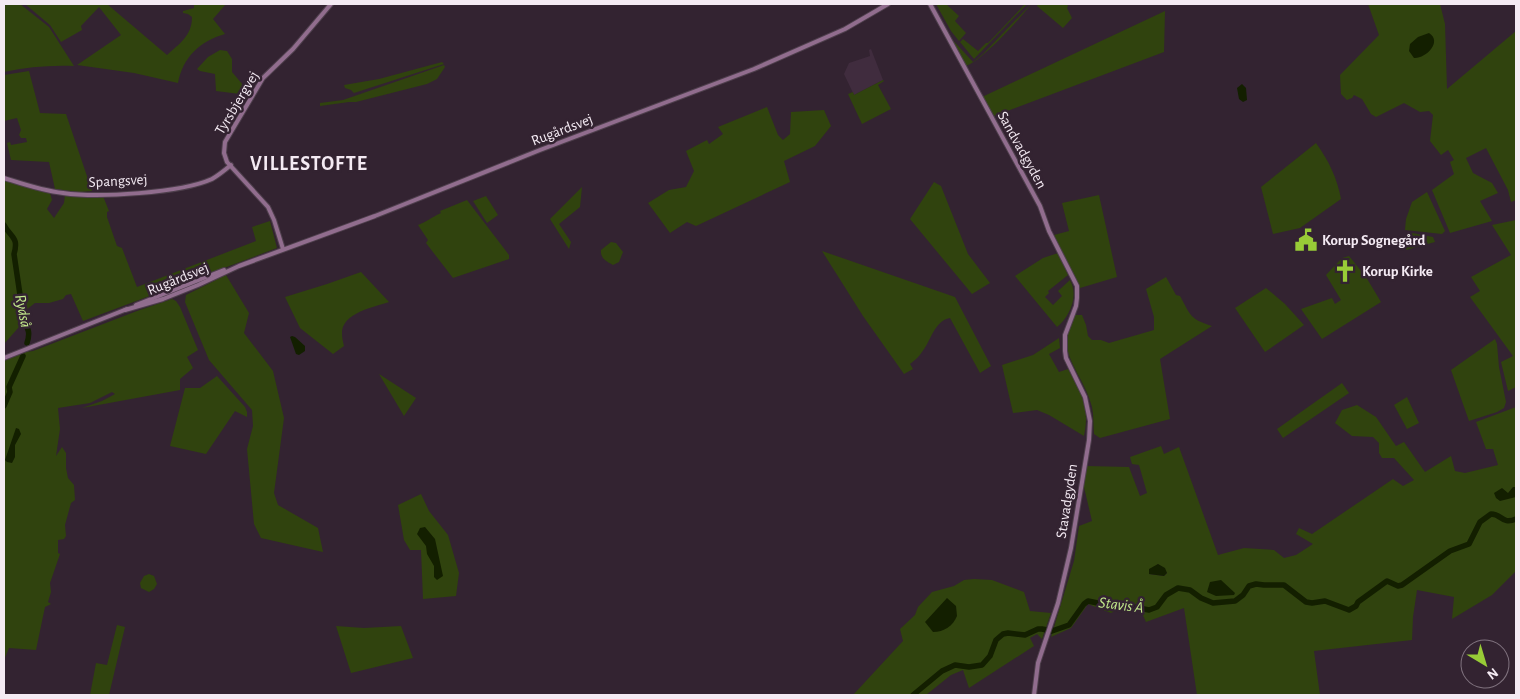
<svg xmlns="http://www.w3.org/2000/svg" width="1520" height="699" font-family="'Alegreya Sans',sans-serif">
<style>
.built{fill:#402c3e}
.green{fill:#30430e;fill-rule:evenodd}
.water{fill:#131f00}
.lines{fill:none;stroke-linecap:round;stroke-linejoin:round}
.river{stroke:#131f00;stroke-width:5.5}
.secondary-casing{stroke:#4e3f4c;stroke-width:6}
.secondary{stroke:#916d8e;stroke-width:4}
.labels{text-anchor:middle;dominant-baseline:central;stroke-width:5;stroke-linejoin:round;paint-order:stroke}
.street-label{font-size:15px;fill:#f4eaf3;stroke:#332331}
.poi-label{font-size:15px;font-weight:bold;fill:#f4eaf3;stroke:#332331;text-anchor:start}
.water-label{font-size:16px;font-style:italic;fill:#c3ea8c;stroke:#332331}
.district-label{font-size:20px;font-weight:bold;letter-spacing:1px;fill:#f4eaf3;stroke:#332331}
</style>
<rect width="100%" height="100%" fill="#332331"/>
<path class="built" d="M 871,49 L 883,80 L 854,95 L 844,74 L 849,63 L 870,56 L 869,50 Z"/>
<g class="green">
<path d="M 4,4 L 20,4 L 49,27 L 74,66 C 50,65 27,67 4,72 Z"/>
<path d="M 25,4 L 107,4 L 167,55 C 179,44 192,36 192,17 L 188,14 L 183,13 L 183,11 L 194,8 L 194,4 L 226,4 L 213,19 L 225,34 C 200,41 183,57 178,83 L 134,73 L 77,65 L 121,35 L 99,7 L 81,26 L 82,30 L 61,42 L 50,25 Z"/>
<path d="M 936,4 L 946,4 L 959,16 L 955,21 L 966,33 L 959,41 L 951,31 Z"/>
<path d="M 1025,4 L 1027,4 L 974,59 L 960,42 L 963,39 L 978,51 L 986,43 L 988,43 Z"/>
<path d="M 1031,4 C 1021,18 981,62 966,66 L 949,36 L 973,62 L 983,54 Z"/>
<path d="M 1038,4 L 1067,4 L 1068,6 L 1067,8 L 1072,18 L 1063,28 L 1037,6 Z"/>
<path d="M 1368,4 L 1440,4 L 1445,24 L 1447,89 L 1516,31 L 1516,200 L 1511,202 L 1508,190 L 1486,148 L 1466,158 L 1473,173 L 1492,183 L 1498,193 L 1480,201 L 1492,221 L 1450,233 L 1432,190 L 1454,174 L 1450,162 L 1454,160 L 1448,150 L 1441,155 L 1430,141 L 1433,115 L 1429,111 L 1420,112 L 1404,103 L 1376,117 L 1371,114 L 1362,99 L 1354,95 L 1352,98 L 1347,100 L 1341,94 L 1340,75 L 1379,35 Z"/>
<path d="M 1165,11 L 1164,52 L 994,116 L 982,97 Z"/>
<path d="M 220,50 L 227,51 L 232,59 L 232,72 L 249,92 L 248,95 L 216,91 L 215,74 L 200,71 L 197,69 L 208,57 Z"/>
<path d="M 442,62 L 444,64 L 354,93 L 351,90 L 345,88 L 344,85 L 379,79 Z"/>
<path d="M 444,65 L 445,67 L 437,79 L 427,84 L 356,102 L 349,102 L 320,106 L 320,103 L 343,100 Z"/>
<path d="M 29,71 L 40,113 L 66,114 L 92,191 L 79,192 L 55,189 L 49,162 L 11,160 L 7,143 L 10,142 L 11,145 L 27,142 L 26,138 L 21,138 L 19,135 L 21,130 L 17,118 L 4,121 L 4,75 Z"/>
<path d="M 883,80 L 884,81 L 878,85 L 891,109 L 862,124 L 848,94 L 853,92 L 854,95 Z"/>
<path d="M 767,107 L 778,135 L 783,140 L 790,134 L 791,112 L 824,110 L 831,126 L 815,146 L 784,161 L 790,182 L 696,226 L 687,222 L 670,233 L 648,203 L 669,190 L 686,187 L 694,171 L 686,151 L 707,140 L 709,144 L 723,134 L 718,127 Z"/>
<path d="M 1316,143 C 1329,161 1337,178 1341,199 L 1300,228 L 1273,234 L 1261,187 Z"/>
<path d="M 4,180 L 50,193 L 52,200 L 47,209 L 54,218 L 64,203 L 65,195 L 90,198 L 103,196 L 109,211 L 107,212 L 107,217 L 117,246 L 122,248 L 137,287 L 256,241 L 252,227 L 270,221 L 277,248 L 83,321 L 71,294 L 66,295 L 63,299 L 49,303 L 35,303 L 26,310 L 27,318 L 4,344 Z"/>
<path d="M 934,182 L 941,186 L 968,254 L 990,283 L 972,294 L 910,219 Z"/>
<path d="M 582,187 L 580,207 L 559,224 L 571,242 L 569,249 L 550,219 Z"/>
<path d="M 1427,192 L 1445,231 L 1442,234 L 1405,230 L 1406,219 L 1412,202 Z"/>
<path d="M 1099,195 L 1117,277 L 1080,288 L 1054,235 L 1069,231 L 1062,203 Z"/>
<path d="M 486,196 L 498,215 L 487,223 L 473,201 Z"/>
<path d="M 467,200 L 509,255 L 509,259 L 453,278 L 426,243 L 428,240 L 418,225 C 426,222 432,217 441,213 L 440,211 Z"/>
<path d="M 1516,220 L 1516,387 L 1508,391 L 1501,362 L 1513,356 L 1470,297 L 1480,291 L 1471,277 L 1511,255 L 1492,225 Z"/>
<path d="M 1407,232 L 1433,237 L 1435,242 L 1406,250 Z"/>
<path d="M 611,242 L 616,243 L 623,252 L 619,262 L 613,265 C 606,261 600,258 601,250 Z"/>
<path d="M 822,251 L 955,297 L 991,366 L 980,373 L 950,318 C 934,321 931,341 922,352 C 919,357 914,361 910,364 L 913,369 L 904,374 L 863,316 Z"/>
<path d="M 1058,253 L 1068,275 L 1048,291 L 1049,293 L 1045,297 L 1053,305 L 1062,296 L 1058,291 L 1070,280 C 1079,296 1070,316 1057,327 L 1015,276 L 1043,258 Z"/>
<path d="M 1349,256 L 1366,277 L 1381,302 L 1322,339 L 1301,309 L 1332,298 L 1335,304 L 1341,300 L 1326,275 L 1342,258 Z"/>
<path d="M 361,272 L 389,302 C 374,307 341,313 342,334 C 342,338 343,342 344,346 L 333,354 L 300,328 L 285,297 L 327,284 Z"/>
<path d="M 226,275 L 249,313 L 244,333 L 273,371 L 284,418 L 274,493 L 278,505 L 318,528 L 323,552 L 261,538 L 254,524 L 247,449 L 253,426 L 252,410 L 209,360 L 185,302 L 186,295 Z"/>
<path d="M 1166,277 L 1176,295 L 1180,296 C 1191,316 1190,319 1212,326 L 1160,359 L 1170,419 L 1100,438 L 1094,434 C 1093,425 1094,416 1092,407 C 1084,373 1052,351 1074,315 L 1082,315 L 1086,325 L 1088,336 L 1092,340 L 1101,340 L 1109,343 L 1154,330 L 1154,317 L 1146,289 Z"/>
<path d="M 1266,288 L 1285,304 L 1304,325 L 1265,352 L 1235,308 Z"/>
<path d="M 172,299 L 176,301 L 180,307 L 198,350 L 187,357 L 193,368 L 180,379 L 180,390 L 82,408 L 102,401 L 115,394 L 112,392 L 90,403 L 58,408 L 60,429 L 56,456 L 62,447 L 66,453 L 66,468 L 68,478 L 74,485 L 75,500 L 71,503 L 65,525 L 66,536 L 64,539 L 58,540 L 58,553 L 60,554 L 50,583 L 51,592 L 48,602 L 51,604 L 45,607 L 36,650 L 9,648 L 4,660 L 4,361 L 26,352 L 33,351 L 137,311 Z"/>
<path d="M 1059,338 L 1060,348 L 1049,354 L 1059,372 L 1068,369 C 1082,395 1090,406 1084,436 L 1049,415 L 1037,410 L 1013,413 L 1002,365 L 1033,355 Z"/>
<path d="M 1495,339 L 1497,344 L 1499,367 L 1506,402 L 1504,408 L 1497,412 L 1469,421 L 1451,370 Z"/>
<path d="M 379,374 L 416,398 L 404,416 Z"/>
<path d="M 217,376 L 245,407 L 247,412 L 247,417 L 235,411 L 206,454 L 170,446 L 185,388 L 200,388 Z"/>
<path d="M 1342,383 L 1349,393 L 1283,438 L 1277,429 Z"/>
<path d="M 1407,397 L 1419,423 L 1407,429 L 1394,405 Z"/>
<path d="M 1357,405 L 1376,417 L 1396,446 L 1404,442 L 1425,472 L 1451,456 L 1455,471 L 1465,473 L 1498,465 L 1493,449 L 1486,449 L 1476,422 L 1516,407 L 1516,571 L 1492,595 L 1452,619 L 1454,597 L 1417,590 L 1413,617 L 1412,640 L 1314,651 L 1320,695 L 1197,695 L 1184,608 L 1146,622 L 1141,611 L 1117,610 L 1111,613 L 1088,604 L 1071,628 L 1051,637 L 1074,561 L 1079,526 L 1092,521 L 1083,483 L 1086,466 L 1129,467 L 1140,496 L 1147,493 L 1139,465 L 1132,464 L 1130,457 L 1161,446 L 1164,454 L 1179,447 L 1218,555 L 1244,548 L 1260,549 L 1274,550 L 1284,558 L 1296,555 L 1313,544 L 1296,534 L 1299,528 L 1312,534 L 1393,479 L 1403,486 L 1414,480 L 1394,458 L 1382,458 L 1379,453 L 1379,443 L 1373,437 L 1352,436 L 1335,423 L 1342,410 ZM 1158,564 L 1167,573 L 1164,576 L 1149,574 Z"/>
<path d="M 421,494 L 429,511 L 448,535 L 459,573 L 456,596 L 423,599 L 421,550 L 410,550 L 404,540 L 398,505 Z"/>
<path d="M 149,574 L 154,576 L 157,584 L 154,589 L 149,592 L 141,588 L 140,583 L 144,576 Z"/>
<path d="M 974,579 L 992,580 L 1024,592 L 1030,611 L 1051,613 L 1042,639 L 1037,634 L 1030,638 L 1034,646 L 969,688 L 963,670 L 951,675 L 926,695 L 853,695 L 903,641 L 900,629 L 915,615 L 918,607 L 932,592 L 954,586 L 964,580 Z"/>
<path d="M 117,625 L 125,627 L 109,695 L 90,695 L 96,663 L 107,665 Z"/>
<path d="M 336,626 L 364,628 L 401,626 L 413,658 L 351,673 Z"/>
</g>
<g class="water">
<path d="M 1429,33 C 1443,42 1425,59 1414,58 L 1409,51 L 1410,44 L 1418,37 Z"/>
<path d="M 1242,84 L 1246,88 L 1247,100 L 1243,102 L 1239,99 L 1237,88 Z"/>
<path d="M 292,336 L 295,337 L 305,346 L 305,351 L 299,355 L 296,354 L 290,337 Z"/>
<path d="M 16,428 L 19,429 L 21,434 L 15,445 L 15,457 L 12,463 L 7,462 L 5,460 Z"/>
<path d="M 1513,487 L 1516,487 L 1516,497 L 1500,501 L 1496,498 L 1494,493 L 1502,488 L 1508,493 Z"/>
<path d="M 425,527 L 435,539 L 443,576 L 437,580 L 434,577 L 434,566 L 427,554 L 426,546 L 417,534 L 420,528 Z"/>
<path d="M 1158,564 L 1165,568 L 1167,573 L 1164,576 L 1149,574 L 1149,569 Z"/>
<path d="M 1221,580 L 1235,593 L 1234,595 L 1216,596 L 1207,592 L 1210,582 Z"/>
<path d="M 947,598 L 956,606 L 957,616 C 953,626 944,632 933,632 L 925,622 Z"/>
</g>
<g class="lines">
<g class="river">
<path d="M 4,225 C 11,238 19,237 14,254 L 24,322 C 29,329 30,334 27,343"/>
<path d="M 4,406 L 10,392 L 9,387 L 23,356"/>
<path d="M 913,695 L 942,671 L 955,665 L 969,667 L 982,665 L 990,656 L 996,640 L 1003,634 L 1008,633 L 1025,635 L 1038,629 L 1042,629 L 1052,631 L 1069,625 L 1084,604 L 1088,601 L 1117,607 L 1133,607 L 1149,610 L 1157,607 L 1166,595 L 1178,588 L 1190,590 L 1201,598 L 1213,603 L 1235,601 L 1243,595 L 1249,586 L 1256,584 L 1264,585 L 1284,585 L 1306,602 L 1312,603 L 1325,601 L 1349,610 L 1356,606 L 1358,602 L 1387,581 L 1398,586 L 1402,585 L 1450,551 L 1469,544 L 1480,522 L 1491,514 C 1502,514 1502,525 1516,519"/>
</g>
<defs>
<g id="secondary">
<path d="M 930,4 L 1040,206 L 1049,231 L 1077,286 L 1077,298 L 1076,306 L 1065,335 L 1065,351 L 1066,358 L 1085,397 L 1090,421 L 1089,440 L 1071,548 L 1058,603 L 1038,663 L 1034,695"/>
<path d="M 4,178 C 23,184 43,191 63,193 C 98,198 181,193 212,179 C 219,175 225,170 231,165"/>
<path d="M 283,249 L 274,220 L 268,207 L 227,162 L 224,153 L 225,142 L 263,78 L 293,49 L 331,4"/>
<path d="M 136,305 L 224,270"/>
<path d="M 125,310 L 163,299 L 198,285 L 239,266 L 375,216 L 540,150 L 754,69 L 845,29 L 888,4"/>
<path d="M 4,358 L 127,309"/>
</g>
</defs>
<use href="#secondary" class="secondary-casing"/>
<use href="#secondary" class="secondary"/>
</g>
<defs>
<symbol id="civic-bare" viewBox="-9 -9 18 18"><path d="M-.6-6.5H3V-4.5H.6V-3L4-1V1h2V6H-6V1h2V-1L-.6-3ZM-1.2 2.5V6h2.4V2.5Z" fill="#98cb37" stroke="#332331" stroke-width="2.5" paint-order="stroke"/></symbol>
<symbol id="church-bare" viewBox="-9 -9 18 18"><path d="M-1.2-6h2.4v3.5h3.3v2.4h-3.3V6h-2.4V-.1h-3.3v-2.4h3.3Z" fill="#98cb37" stroke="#332331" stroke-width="2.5" paint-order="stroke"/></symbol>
</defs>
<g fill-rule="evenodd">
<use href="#civic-bare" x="1290" y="224" width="32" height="32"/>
<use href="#church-bare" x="1329" y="255" width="32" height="32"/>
</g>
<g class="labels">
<g class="street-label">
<text transform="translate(237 103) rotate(-59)">Tyrsbjergvej</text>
<text transform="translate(562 130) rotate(-21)">Rugårdsvej</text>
<text transform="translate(1022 150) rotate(61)">Sandvadgyden</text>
<text transform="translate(118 181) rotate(-3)">Spangsvej</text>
<text transform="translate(178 279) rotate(-22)">Rugårdsvej</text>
<text transform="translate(1067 501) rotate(-81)">Stavadgyden</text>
</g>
<g class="poi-label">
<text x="1322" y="240">Korup Sognegård</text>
<text x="1362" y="271">Korup Kirke</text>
</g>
<g class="water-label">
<text transform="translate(23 311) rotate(79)">Rydså</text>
<text transform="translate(1121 605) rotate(7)">Stavis Å</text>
</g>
<g class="district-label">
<text x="309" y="164">VILLESTOFTE</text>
</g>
</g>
<rect width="1520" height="699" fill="none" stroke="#f4eaf3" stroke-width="10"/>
<g transform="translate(1485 664) rotate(142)"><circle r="24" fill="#332331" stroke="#80737f"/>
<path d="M0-4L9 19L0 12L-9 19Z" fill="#98cb37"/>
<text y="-8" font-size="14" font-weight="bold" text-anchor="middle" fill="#f4eaf3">N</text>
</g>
</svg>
